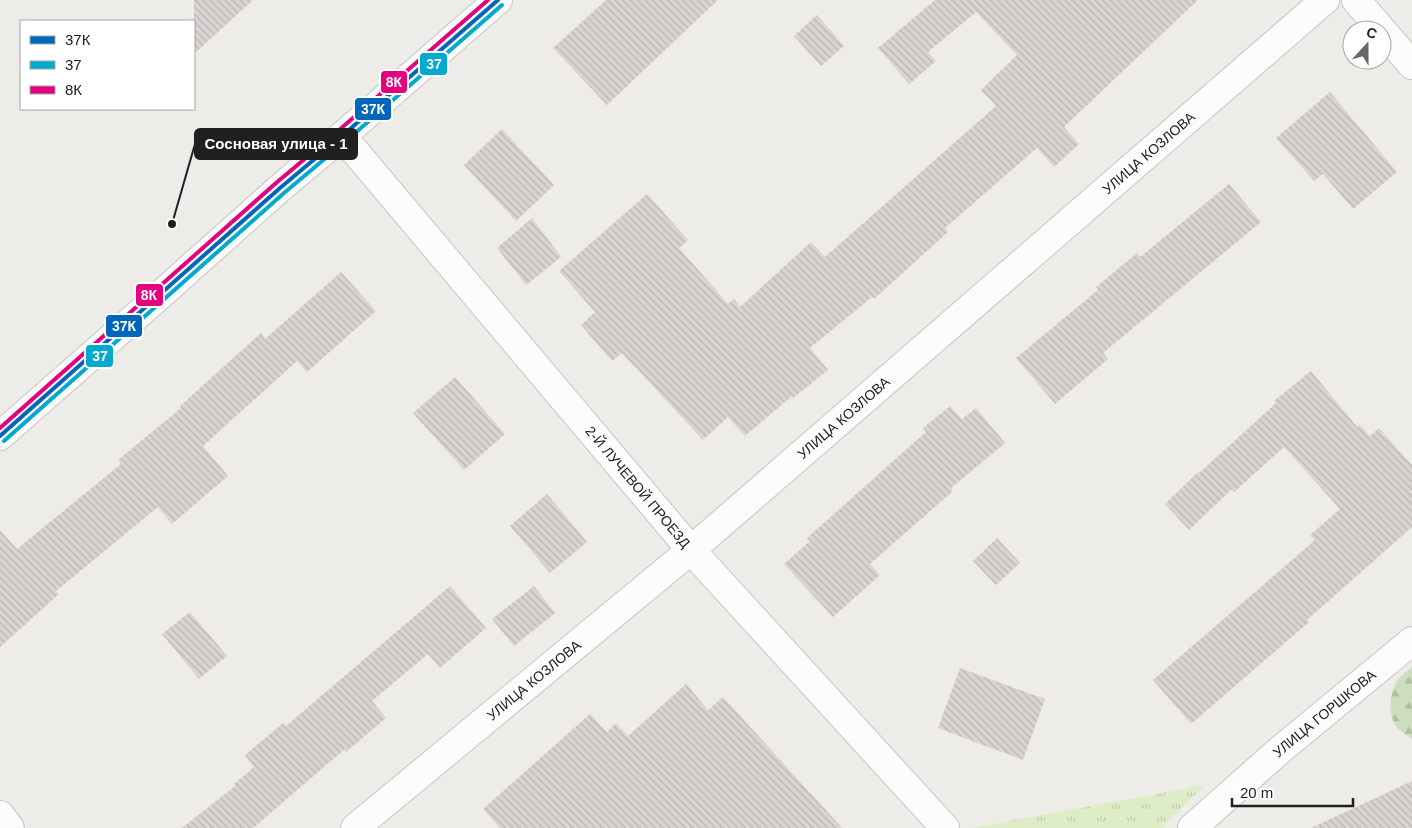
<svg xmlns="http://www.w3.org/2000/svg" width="1412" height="828" font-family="Helvetica,sans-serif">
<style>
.grass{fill:url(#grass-tufts)}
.forest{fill:url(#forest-firs)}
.building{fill:url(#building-back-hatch)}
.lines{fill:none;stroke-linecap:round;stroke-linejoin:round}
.minor-casing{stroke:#c7c6c5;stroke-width:30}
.minor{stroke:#fcfcfc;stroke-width:28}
.bus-1-casing{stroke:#fff;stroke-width:8}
.bus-2-casing{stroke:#fff;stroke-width:8}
.bus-3-casing{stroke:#fff;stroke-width:8}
.bus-1{stroke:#0065bd;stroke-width:4}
.bus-2{stroke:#00a9ce;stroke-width:4}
.bus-3{stroke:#e5007d;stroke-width:4}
.labels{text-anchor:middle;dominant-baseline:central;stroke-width:5;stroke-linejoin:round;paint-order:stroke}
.street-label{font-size:14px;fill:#202020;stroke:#fff}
.leader{fill:none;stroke:#202020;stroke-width:2}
.callout-dot{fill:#202020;stroke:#fff;stroke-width:2}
.callout{fill:#202020;stroke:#202020;stroke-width:2}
.callout-label{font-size:15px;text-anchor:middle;font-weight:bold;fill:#fff}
.line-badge{stroke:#fff;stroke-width:2}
.badge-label{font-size:14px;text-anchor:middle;font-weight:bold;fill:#fff}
</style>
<defs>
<pattern id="grass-tufts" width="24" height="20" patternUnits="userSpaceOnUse" patternTransform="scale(1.25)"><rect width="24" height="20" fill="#dfedc6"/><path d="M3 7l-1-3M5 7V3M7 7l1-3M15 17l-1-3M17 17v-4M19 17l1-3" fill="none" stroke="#bfcbaa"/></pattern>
<pattern id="forest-firs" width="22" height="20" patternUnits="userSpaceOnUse" patternTransform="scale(1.25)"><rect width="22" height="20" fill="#ccdebd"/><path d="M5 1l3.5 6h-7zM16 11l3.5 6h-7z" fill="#afbea2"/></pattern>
<pattern id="building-back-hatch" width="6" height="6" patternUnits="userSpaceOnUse" patternTransform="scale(1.25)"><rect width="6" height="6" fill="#d7d4d1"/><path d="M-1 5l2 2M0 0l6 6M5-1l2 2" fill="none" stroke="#b8b6b3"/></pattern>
</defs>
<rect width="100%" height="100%" fill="#eeece9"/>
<path class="grass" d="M 1205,785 L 1162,828 L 971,828 Z"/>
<path class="forest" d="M 1412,667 L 1412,739 C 1406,735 1398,730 1394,723 C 1388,710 1390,693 1397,681 C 1401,675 1407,671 1412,667 Z"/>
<g class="building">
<path d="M 194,0 L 253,0 L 194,54 Z"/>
<path d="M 606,0 L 718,0 L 607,105 L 553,48 Z"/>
<path d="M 935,0 L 1198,0 L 1064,127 L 1079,144 L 1054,167 L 1037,148 L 945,228 L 948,232 L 874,299 L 872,297 L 810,348 L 828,370 L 793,398 L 792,396 L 745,436 L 728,417 L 703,440 L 622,353 L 612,361 L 581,325 L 595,312 L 559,271 L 647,194 L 688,240 L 679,248 L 728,304 L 734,299 L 740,307 L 811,242 L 825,257 L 996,106 L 981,90 L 1017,55 L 976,12 L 928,52 L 936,61 L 909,84 L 878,48 Z"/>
<path d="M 817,15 L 844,46 L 821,66 L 794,36 Z"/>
<path d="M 1330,92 L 1397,172 L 1353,209 L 1323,174 L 1314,181 L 1276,138 Z"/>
<path d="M 502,129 L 554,185 L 516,221 L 464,165 Z"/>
<path d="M 1229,184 L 1261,222 L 1103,353 L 1108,359 L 1055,404 L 1016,358 L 1098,290 L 1096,287 L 1137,253 L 1140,257 Z"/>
<path d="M 532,218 L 561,257 L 526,285 L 497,248 Z"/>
<path d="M 341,272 L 376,311 L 307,372 L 297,361 L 203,446 L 228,476 L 172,524 L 158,507 L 56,591 L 59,594 L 0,647 L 0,530 L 17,549 L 121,464 L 118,460 L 181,408 L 180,406 L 261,333 L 265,339 Z"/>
<path d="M 1311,371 L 1357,427 L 1360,425 L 1370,436 L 1379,428 L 1412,465 L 1412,527 L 1307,620 L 1309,622 L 1191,724 L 1153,680 L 1315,540 L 1310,535 L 1340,509 L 1284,447 L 1234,492 L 1232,489 L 1189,530 L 1165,504 L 1198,472 L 1199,473 L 1276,403 L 1274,401 Z"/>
<path d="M 455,377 L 505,434 L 464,470 L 413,413 Z"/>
<path d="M 950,406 L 962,419 L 976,408 L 1005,443 L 951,488 L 953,491 L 870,564 L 880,575 L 833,617 L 784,564 L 810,541 L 807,538 L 926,432 L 923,428 Z"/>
<path d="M 547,494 L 587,542 L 550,573 L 510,526 Z"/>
<path d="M 997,538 L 1020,563 L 996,585 L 973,561 Z"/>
<path d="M 450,586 L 486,628 L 440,668 L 428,654 L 372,701 L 386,718 L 346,752 L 345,749 L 253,828 L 182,828 L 235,786 L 234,784 L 254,767 L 245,755 L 283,723 L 286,726 Z"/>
<path d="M 534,586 L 555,613 L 514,646 L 492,619 Z"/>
<path d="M 190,612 L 227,656 L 199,679 L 162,634 Z"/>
<path d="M 960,668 L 1045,699 L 1023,760 L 938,728 Z"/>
<path d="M 686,684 L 708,710 L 723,697 L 842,828 L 500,828 L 483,809 L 590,714 L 607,732 L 616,723 L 628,736 Z"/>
<path d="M 1412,781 L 1412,828 L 1311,828 Z"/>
</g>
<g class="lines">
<defs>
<g id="minor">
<path d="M 1356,0 L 1412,65"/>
<path id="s1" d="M 342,136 L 691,550 L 945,828"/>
<path d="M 0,436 L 149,305 L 280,188 L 342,136 L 498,0"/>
<path d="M 0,815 L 10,828"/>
<path id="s2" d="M 355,828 L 691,550 L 1325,0"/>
<path id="s3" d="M 1192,828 L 1280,750 L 1412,641"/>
</g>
</defs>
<use href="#minor" class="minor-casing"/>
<use href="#minor" class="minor"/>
<defs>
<path id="bus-1" d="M 0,436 L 280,188 L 342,136 L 498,0"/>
<path id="bus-2" d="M 4,441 L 284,193 L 346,141 L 502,5"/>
<path id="bus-3" d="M 0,428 L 276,183 L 338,131 L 488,0"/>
</defs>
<use href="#bus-1" class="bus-1-casing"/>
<use href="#bus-2" class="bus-2-casing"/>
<use href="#bus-3" class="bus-3-casing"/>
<use href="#bus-1" class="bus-1"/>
<use href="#bus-2" class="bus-2"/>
<use href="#bus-3" class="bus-3"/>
</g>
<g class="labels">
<g class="street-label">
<text stroke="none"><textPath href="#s2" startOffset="1042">УЛИЦА КОЗЛОВА</textPath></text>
<text stroke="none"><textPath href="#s2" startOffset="638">УЛИЦА КОЗЛОВА</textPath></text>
<text stroke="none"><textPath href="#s1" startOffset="459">2-Й ЛУЧЕВОЙ ПРОЕЗД</textPath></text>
<text stroke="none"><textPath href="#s2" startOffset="232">УЛИЦА КОЗЛОВА</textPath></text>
<text stroke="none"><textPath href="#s3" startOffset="175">УЛИЦА ГОРШКОВА</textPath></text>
</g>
</g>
<path class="leader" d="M172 224L195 144"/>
<circle class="callout-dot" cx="172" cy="224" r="5"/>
<rect class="callout" x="195" y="129" width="162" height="30" rx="5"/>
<g class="callout-label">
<text x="276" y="149">Сосновая улица - 1</text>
</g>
<g class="line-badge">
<rect x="419" y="52" width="29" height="24" rx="5" fill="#00a9ce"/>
<rect x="380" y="70" width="28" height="24" rx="5" fill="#e5007d"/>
<rect x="354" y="97" width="38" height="24" rx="5" fill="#0065bd"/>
<rect x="135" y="283" width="29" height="24" rx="5" fill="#e5007d"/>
<rect x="105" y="314" width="38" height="24" rx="5" fill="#0065bd"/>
<rect x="85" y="344" width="29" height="24" rx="5" fill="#00a9ce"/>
</g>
<g class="badge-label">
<text x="434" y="69">37</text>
<text x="394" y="87">8К</text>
<text x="373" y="114">37К</text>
<text x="149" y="300">8К</text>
<text x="124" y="331">37К</text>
<text x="100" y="361">37</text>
</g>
<rect x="20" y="20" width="175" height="90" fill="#ffffff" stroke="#a6a6a6"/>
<rect x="30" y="36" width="25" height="8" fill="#0065bd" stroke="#a6a6a6"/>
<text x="65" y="45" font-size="15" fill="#202020">37К</text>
<rect x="30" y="61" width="25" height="8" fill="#00a9ce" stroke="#a6a6a6"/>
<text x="65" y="70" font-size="15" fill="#202020">37</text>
<rect x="30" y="86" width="25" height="8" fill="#e5007d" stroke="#a6a6a6"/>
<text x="65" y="95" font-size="15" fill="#202020">8К</text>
<g transform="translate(1367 45) rotate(21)"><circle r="24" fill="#ffffff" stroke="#a6a6a6"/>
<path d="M0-4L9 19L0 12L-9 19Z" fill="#686766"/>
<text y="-8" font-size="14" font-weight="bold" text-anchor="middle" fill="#202020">С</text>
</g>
<path d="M1232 798v8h121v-8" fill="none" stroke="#202020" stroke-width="2.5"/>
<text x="1240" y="798" font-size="15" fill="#202020" stroke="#ffffff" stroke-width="4" paint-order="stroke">20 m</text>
</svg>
